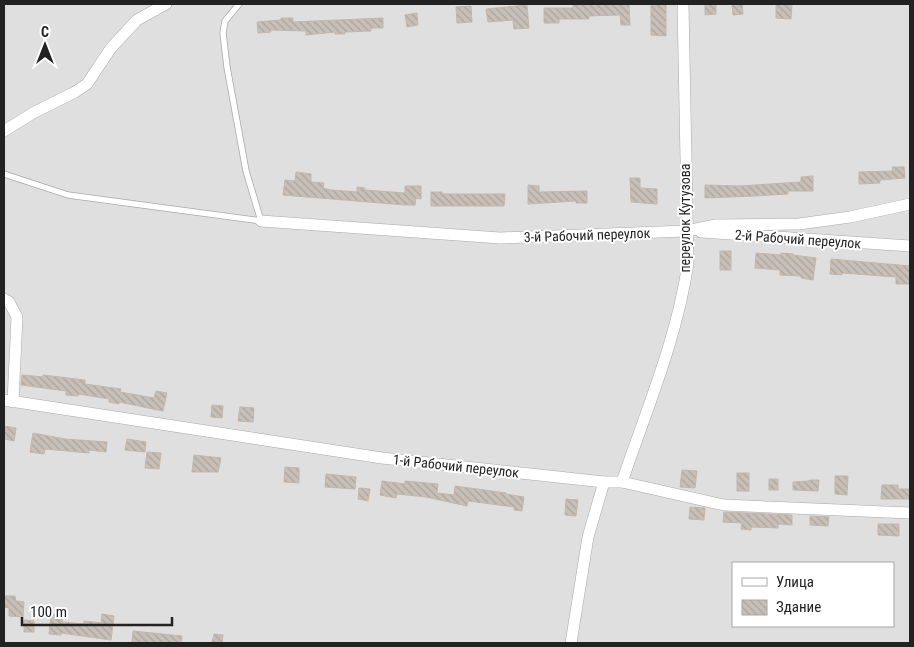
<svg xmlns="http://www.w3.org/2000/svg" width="914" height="647" font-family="'Roboto Condensed',sans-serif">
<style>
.residential{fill:#e0dfdf;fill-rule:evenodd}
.building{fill:url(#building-back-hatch);stroke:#c4b6ab}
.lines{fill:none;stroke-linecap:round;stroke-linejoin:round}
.service-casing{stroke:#a9a9a9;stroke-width:7}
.minor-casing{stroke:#a9a9a9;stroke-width:12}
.service{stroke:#fff;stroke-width:5.5}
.minor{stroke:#fff;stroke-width:11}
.labels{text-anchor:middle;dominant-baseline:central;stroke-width:4;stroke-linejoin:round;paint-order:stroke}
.street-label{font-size:14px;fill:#222;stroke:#fff}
</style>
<defs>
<pattern id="building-back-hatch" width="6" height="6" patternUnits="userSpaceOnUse" patternTransform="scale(1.25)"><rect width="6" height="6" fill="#c7bfb8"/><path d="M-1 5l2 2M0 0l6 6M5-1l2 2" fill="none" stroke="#aba49e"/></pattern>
</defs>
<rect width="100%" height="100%" fill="#f2efe9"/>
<path class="residential" d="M 4,4 L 910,4 L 910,643 L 4,643 ZM 733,563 L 893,563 L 893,626 L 733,626 Z"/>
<g class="building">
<path d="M 573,4 L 627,4 L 629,5 L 630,25 L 621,25 L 620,15 L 589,16 L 589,19 L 559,19 L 559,23 L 544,23 L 544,8 L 573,8 Z"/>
<path d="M 651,4 L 666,4 L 666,36 L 651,35 Z"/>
<path d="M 705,4 L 716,4 L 716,14 L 705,15 Z"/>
<path d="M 732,4 L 742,4 L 743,14 L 733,15 Z"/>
<path d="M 776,4 L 792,4 L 791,19 L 776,18 Z"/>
<path d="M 527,5 L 529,28 L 514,29 L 513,20 L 488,22 L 486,9 Z"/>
<path d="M 471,6 L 472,22 L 457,23 L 456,7 Z"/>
<path d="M 417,13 L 418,25 L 407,27 L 405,15 Z"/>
<path d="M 281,18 L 293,18 L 293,22 L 383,18 L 383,28 L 371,28 L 371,31 L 345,32 L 345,34 L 335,34 L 335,32 L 306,35 L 306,31 L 270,30 L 271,32 L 258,33 L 257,22 L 281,20 Z"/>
<path d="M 892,167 L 904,167 L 905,178 L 880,180 L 880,183 L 859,184 L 859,172 L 893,171 Z"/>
<path d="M 296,172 L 311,174 L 311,182 L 324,183 L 323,188 L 331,190 L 357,192 L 357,187 L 365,188 L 365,190 L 405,193 L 405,186 L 421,186 L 421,199 L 416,198 L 415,205 L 405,205 L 283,195 L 285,180 L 295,181 Z"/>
<path d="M 813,176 L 813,191 L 788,191 L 788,194 L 754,196 L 705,198 L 705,185 L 740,186 L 801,182 L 801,177 Z"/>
<path d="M 630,178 L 640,178 L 640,188 L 657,189 L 657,204 L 631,202 Z"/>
<path d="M 528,185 L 539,186 L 539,192 L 587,191 L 587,203 L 576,203 L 576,201 L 528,204 Z"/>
<path d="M 431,192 L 442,192 L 442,194 L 505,194 L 504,206 L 431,206 Z"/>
<rect x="720" y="251" width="11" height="19"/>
<path d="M 756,253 L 781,255 L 781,253 L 793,254 L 793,255 L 816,258 L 813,280 L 801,278 L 801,276 L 780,275 L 780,270 L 755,268 Z"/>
<path d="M 831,259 L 910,266 L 909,284 L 896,284 L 896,277 L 842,273 L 842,275 L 830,274 Z"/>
<path d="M 22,375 L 43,377 L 43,375 L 85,380 L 85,384 L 121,389 L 120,392 L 154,398 L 156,391 L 167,393 L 163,411 L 119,402 L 119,404 L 109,402 L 109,399 L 79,394 L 78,396 L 66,395 L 66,391 L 21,385 Z"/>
<path d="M 212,405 L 223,406 L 222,418 L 211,417 Z"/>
<path d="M 240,407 L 254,408 L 253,422 L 238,421 Z"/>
<path d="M 4,426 L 16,428 L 14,441 L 4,439 Z"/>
<path d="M 33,433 L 65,439 L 107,442 L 106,452 L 89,450 L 89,453 L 45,449 L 44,454 L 30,452 Z"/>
<path d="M 127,439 L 146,442 L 145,452 L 125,450 Z"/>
<path d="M 147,452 L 161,453 L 159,469 L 145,468 Z"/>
<path d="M 194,455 L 221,458 L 218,472 L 192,472 Z"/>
<path d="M 285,467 L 299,468 L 299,483 L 284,482 Z"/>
<path d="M 682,470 L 697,471 L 695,488 L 680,487 Z"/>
<rect x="737" y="473" width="12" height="18"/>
<path d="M 326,474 L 356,477 L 355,489 L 325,487 Z"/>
<path d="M 835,476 L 848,476 L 847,495 L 835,494 Z"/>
<rect x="769" y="479" width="9" height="11"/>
<path d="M 809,480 L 819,480 L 818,491 L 793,490 L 793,482 L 809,481 Z"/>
<path d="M 382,481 L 405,484 L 405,481 L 438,484 L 437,493 L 454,495 L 455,486 L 506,493 L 506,494 L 524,497 L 522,511 L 514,510 L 514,507 L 468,501 L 467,506 L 426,497 L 397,494 L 396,498 L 380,495 Z"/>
<path d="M 882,485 L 898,485 L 898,489 L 910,489 L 910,499 L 881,499 Z"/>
<path d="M 359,488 L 370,489 L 368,501 L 358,499 Z"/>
<path d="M 566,499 L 578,500 L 576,516 L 565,515 Z"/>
<path d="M 690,507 L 705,508 L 704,520 L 689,519 Z"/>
<path d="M 724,512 L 792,515 L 792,525 L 778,524 L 778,528 L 751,527 L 751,530 L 741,529 L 742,523 L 723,522 Z"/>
<path d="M 810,516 L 829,517 L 828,526 L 810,525 Z"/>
<path d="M 878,524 L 899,524 L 899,536 L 878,535 Z"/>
<path d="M 4,596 L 15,596 L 16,601 L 24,602 L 23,617 L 9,616 L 9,608 L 4,607 Z"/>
<path d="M 51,614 L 63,615 L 62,622 L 84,624 L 84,621 L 101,623 L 102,614 L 114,616 L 111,640 L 61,633 L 61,635 L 49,634 Z"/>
<path d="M 24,620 L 34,621 L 34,632 L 24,632 Z"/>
<path d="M 133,631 L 182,636 L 181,643 L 132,642 Z"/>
<path d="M 214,634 L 223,635 L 222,643 L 212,643 Z"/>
</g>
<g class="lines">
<defs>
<path id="service" d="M 4,174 L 68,195 L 261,221 L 246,171 L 227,67 L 223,33 L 225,21 L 239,4"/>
<g id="minor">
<path d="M 4,131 L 33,113 L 75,92 L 87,84 L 111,48 L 137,20 L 166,4"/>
<path d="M 261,221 L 500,238 L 686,231 L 716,225 L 799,224 L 850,217 L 910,204"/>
<path d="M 701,232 L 910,246"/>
<path d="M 4,299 L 9,302 L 17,317 L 13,402"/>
<path d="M 4,400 L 382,458 L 604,482 L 622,482 L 724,505 L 910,513"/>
<path d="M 622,482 C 646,411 677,339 688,263 L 683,4"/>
<path d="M 571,643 L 588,537 L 604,482"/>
</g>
</defs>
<use href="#service" class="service-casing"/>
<use href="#minor" class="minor-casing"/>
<use href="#service" class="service"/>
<use href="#minor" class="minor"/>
</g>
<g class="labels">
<g class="street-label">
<text transform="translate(685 218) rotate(-90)">переулок Кутузова</text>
<text transform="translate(587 235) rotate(-2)">3-й Рабочий переулок</text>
<text transform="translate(798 239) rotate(4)">2-й Рабочий переулок</text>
<text transform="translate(456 466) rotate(6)">1-й Рабочий переулок</text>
</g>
</g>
<rect width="914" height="647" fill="none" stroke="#222222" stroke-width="10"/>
<rect x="732" y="562" width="162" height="65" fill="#ffffff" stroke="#a7a7a7"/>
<rect x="742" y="578" width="25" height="8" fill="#ffffff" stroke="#a7a7a7"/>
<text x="776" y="587" font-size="15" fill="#222222">Улица</text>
<rect x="742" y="600" width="25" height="15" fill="url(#building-back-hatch)" stroke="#a7a7a7"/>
<text x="776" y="612" font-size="15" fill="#222222">Здание</text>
<g transform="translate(45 45)" stroke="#ffffff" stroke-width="4" paint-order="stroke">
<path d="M0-4L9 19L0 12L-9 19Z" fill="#222222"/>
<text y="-8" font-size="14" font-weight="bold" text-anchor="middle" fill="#222222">С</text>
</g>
<path d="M22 617v8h150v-8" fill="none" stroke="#222222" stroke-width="2.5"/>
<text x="30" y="617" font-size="15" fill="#222222" stroke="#ffffff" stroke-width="4" paint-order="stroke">100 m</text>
</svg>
